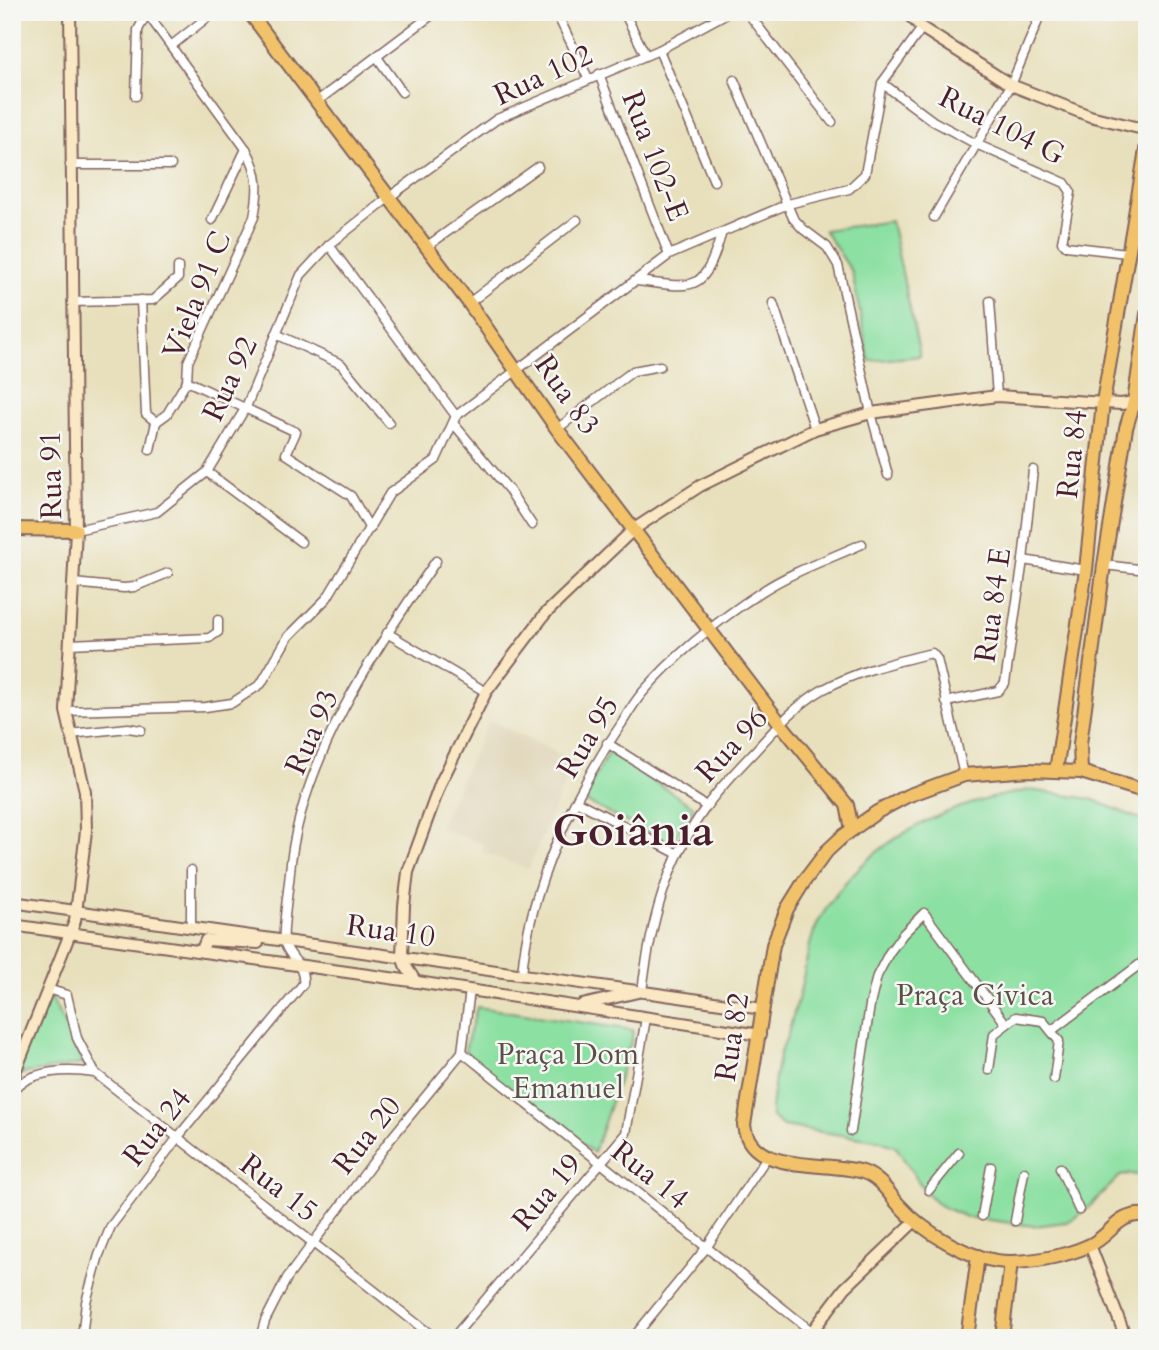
<svg xmlns="http://www.w3.org/2000/svg" width="1159" height="1350" font-family="Cardo,serif">
<style>
.built{fill:#ded3b4}
.green{fill:#8ce0a2;stroke:#6b8066;stroke-width:2}
.lines{fill:none;stroke-linecap:round;stroke-linejoin:round}
.street-casing{stroke:#81635e;stroke-width:11}
.secondary-casing{stroke:#81635e;stroke-width:14}
.primary-casing{stroke:#81635e;stroke-width:16}
.street{stroke:#fff;stroke-width:8}
.secondary{stroke:#fae7c3;stroke-width:10}
.primary{stroke:#f2c26a;stroke-width:12}
.labels{text-anchor:middle;dominant-baseline:central;stroke-width:5;stroke-linejoin:round;paint-order:stroke}
.street-label{font-size:30px;fill:#4a1f2b;stroke:#f6f6f2}
.park-label{font-size:30px;fill:#5a4f49;stroke:#f6f6f2}
.town-label{font-size:44px;font-weight:bold;fill:#4a1f2b;stroke:#f6f6f2}
</style>
<rect width="100%" height="100%" fill="#f6f6f2"/>
<filter id="ink" filterUnits="userSpaceOnUse"><feTurbulence type="fractalNoise" baseFrequency=".0143" numOctaves="2"/><feDisplacementMap in="SourceGraphic" scale="14" xChannelSelector="R" yChannelSelector="G"/><feConvolveMatrix kernelMatrix="1 2 1 2 8 2 1 2 1" color-interpolation-filters="sRGB"/></filter>
<filter id="wash" filterUnits="userSpaceOnUse"><feTurbulence type="fractalNoise" baseFrequency=".00686" numOctaves="4" result="noise"/><feDisplacementMap in="SourceGraphic" scale="28" xChannelSelector="R" yChannelSelector="G"/><feGaussianBlur stdDeviation="1.57" result="paint"/><feColorMatrix in="noise" values="0 0 0 0 0 0 0 0 0 0 0 0 0 0 0 0 0 1.4 0 .05"/><feComposite in="paint" operator="in"/></filter>
<g filter="url(#wash)">
<rect width="100%" height="100%" fill="#e8e0bc"/>
<path class="built" d="M 489,720 L 574,761 L 528,869 L 482,852 L 483,844 L 439,828 Z"/>
<g class="green">
<path d="M 891,221 L 920,356 L 869,361 L 852,272 L 824,230 Z"/>
<path d="M 609,752 L 694,807 L 671,844 L 582,800 Z"/>
<path d="M 1030,790 L 1091,799 L 1147,822 L 1147,1177 L 1132,1174 L 1120,1176 L 1087,1209 L 1076,1217 L 1067,1222 L 1034,1226 L 966,1217 L 943,1207 L 935,1202 L 922,1187 L 896,1147 L 881,1141 L 783,1126 L 772,1117 L 771,1109 C 773,1092 775,1074 779,1057 C 780,1050 784,1044 787,1037 C 791,1023 795,1010 799,996 C 806,971 807,942 820,919 C 865,839 944,804 1030,790 Z"/>
<path d="M 51,997 L 83,1064 L 15,1075 L 44,998 Z"/>
<path d="M 477,1007 L 633,1030 L 632,1039 L 594,1153 L 467,1059 L 465,1049 Z"/>
</g>
</g>
<g filter="url(#ink)">
<g class="lines">
<defs>
<g id="street">
<path d="M 146,12 L 246,149 C 260,174 259,190 254,217 L 188,362 L 187,381 L 167,414 L 156,422 L 150,450"/>
<path d="M 556,12 L 588,78"/>
<path d="M 624,12 L 645,54"/>
<path d="M 747,12 L 832,122"/>
<path d="M 171,46 L 214,12"/>
<path d="M 659,50 L 714,181"/>
<path d="M 377,57 L 402,92"/>
<path d="M 599,74 L 669,255"/>
<path d="M 734,80 L 793,218 L 803,229 L 827,247 L 838,265 L 871,413 L 888,475"/>
<path d="M 882,83 L 933,121 L 976,144 L 1065,183 L 1071,192 L 1062,242 L 1066,246 L 1127,253"/>
<path d="M 136,96 L 138,30 L 147,13"/>
<path d="M 316,102 L 433,14"/>
<path d="M 70,165 L 171,165"/>
<path d="M 934,217 L 1011,85 L 1037,23 L 1038,12"/>
<path d="M 212,220 L 246,149"/>
<path d="M 329,245 L 456,416"/>
<path d="M 426,247 L 538,167"/>
<path d="M 636,281 C 693,287 703,296 721,235"/>
<path d="M 141,300 L 146,414 L 156,422"/>
<path d="M 990,301 L 997,396"/>
<path d="M 72,302 L 153,300 L 178,278 L 178,267"/>
<path d="M 469,303 L 577,220"/>
<path d="M 773,303 L 815,429"/>
<path d="M 276,334 L 341,364 L 389,423"/>
<path d="M 187,381 L 296,432 L 286,454 L 351,496 L 370,529"/>
<path d="M 453,423 L 509,490 L 532,525"/>
<path d="M 557,429 L 633,371 L 660,366"/>
<path d="M 207,472 L 301,542"/>
<path d="M 76,530 L 157,512 L 207,472 L 246,407 L 301,275 L 329,245 L 388,198 L 497,119 L 659,50 L 729,12"/>
<path d="M 1023,560 L 1086,570"/>
<path d="M 1104,565 L 1147,570"/>
<path d="M 73,583 L 124,588 L 134,587 L 168,573"/>
<path d="M 387,633 L 486,692"/>
<path d="M 69,644 L 209,638 L 218,632 L 218,620"/>
<path d="M 946,702 L 998,691 L 1005,683 L 1023,560 L 1033,470"/>
<path d="M 66,711 L 205,707 L 232,703 L 261,684 L 288,637 L 327,598 L 390,493 L 436,460 L 456,416 L 669,255 L 788,204 L 849,189 L 865,174 L 882,83 L 922,28"/>
<path d="M 70,734 L 128,728 L 141,730"/>
<path d="M 607,743 L 706,806"/>
<path d="M 576,801 L 678,854"/>
<path d="M 191,928 L 191,870"/>
<path d="M 522,974 C 529,888 574,793 622,723 C 628,713 635,701 643,692 C 675,655 720,619 761,592 C 791,572 829,559 862,544"/>
<path d="M 47,989 L 67,995 L 77,1038 L 95,1073"/>
<path d="M 642,991 C 651,923 665,864 706,807 C 720,787 738,769 755,751 C 775,729 796,705 822,690 C 857,671 894,662 932,653 L 937,659 L 964,775"/>
<path d="M 1051,1031 L 1147,959"/>
<path d="M 462,1052 L 820,1338"/>
<path d="M 989,1070 L 994,1034 L 1016,1017 L 1043,1021 L 1059,1041 L 1054,1079"/>
<path d="M 12,1090 C 34,1069 67,1069 95,1073 L 435,1338"/>
<path d="M 851,1131 L 870,1005 L 877,976 L 889,953 L 903,934 L 924,913 L 1006,1024"/>
<path d="M 1060,1168 L 1079,1210"/>
<path d="M 929,1190 L 959,1153"/>
<path d="M 982,1216 L 991,1167"/>
<path d="M 1015,1221 L 1024,1172"/>
<path d="M 82,1338 L 86,1302 L 99,1255 L 111,1226 L 178,1137 L 303,984 C 306,966 287,956 284,941 C 282,929 289,887 290,872 C 299,763 375,649 436,561"/>
<path d="M 260,1338 L 265,1321 L 287,1278 L 389,1141 L 462,1052 L 470,990"/>
<path d="M 453,1338 L 626,1133 L 646,1018"/>
<path d="M 633,1338 L 706,1248 L 767,1157"/>
</g>
<g id="secondary">
<path d="M 906,12 L 922,28 L 1011,85 L 1090,116 L 1147,130"/>
<path d="M 12,902 L 763,1009"/>
<path d="M 12,925 L 411,981 L 760,1035"/>
<path d="M 204,952 L 203,947 L 206,940 L 258,943"/>
<path d="M 416,982 L 405,965 L 402,956 L 404,906 L 408,872 L 441,782 L 486,692 L 545,614 L 634,529 L 700,486 L 815,429 L 871,413 L 997,396 L 1121,404 L 1134,402 L 1147,406"/>
<path d="M 582,1005 L 638,992"/>
<path d="M 12,1080 L 75,921 L 86,831 L 85,791 L 66,711 L 76,530 L 70,12"/>
<path d="M 1090,1245 L 1126,1338"/>
<path d="M 807,1338 L 845,1288 L 915,1221"/>
</g>
<g id="primary">
<path d="M 249,12 L 469,303 L 557,429 L 780,723 L 847,805 L 852,829"/>
<path d="M 12,529 L 76,530"/>
<path d="M 1056,771 L 1086,570 L 1103,402 L 1147,144"/>
<path d="M 1081,772 L 1080,744 L 1104,565 L 1126,428 L 1134,402 L 1147,314"/>
<path d="M 1147,792 L 1081,772 L 1028,770 L 964,775 L 907,796 L 877,812 L 842,837 L 827,851 L 805,880 L 787,909 L 773,945 L 744,1125 C 750,1176 828,1160 863,1172 C 880,1178 888,1192 898,1204 C 923,1232 972,1262 1010,1262 C 1034,1262 1066,1256 1088,1246 C 1112,1236 1116,1212 1147,1215"/>
<path d="M 967,1338 L 978,1256"/>
<path d="M 1002,1338 L 1011,1262"/>
</g>
</defs>
<use href="#street" class="street-casing"/>
<use href="#secondary" class="secondary-casing"/>
<use href="#primary" class="primary-casing"/>
<use href="#street" class="street"/>
<use href="#secondary" class="secondary"/>
<use href="#primary" class="primary"/>
</g>
</g>
<g class="labels">
<g class="street-label">
<text transform="translate(543 75) rotate(-25)">Rua 102</text>
<text transform="translate(1002 126) rotate(27)">Rua 104 G</text>
<text transform="translate(655 156) rotate(69)">Rua 102-E</text>
<text transform="translate(197 295) rotate(-68)">Viela 91 C</text>
<text transform="translate(230 379) rotate(-65)">Rua 92</text>
<text transform="translate(567 395) rotate(55)">Rua 83</text>
<text transform="translate(1072 454) rotate(-84)">Rua 84</text>
<text transform="translate(51 475) rotate(-91)">Rua 91</text>
<text transform="translate(993 605) rotate(-82)">Rua 84 E</text>
<text transform="translate(312 732) rotate(-66)">Rua 93</text>
<text transform="translate(588 737) rotate(-59)">Rua 95</text>
<text transform="translate(732 745) rotate(-47)">Rua 96</text>
<text transform="translate(391 931) rotate(8)">Rua 10</text>
<text transform="translate(732 1037) rotate(-81)">Rua 82</text>
<text transform="translate(157 1127) rotate(-52)">Rua 24</text>
<text transform="translate(367 1135) rotate(-52)">Rua 20</text>
<text transform="translate(650 1175) rotate(39)">Rua 14</text>
<text transform="translate(279 1188) rotate(38)">Rua 15</text>
<text transform="translate(547 1192) rotate(-50)">Rua 19</text>
</g>
<g class="park-label">
<text x="975" y="995">Praça Cívica</text>
<text x="568" y="1054">Praça Dom<tspan x="568" dy="34">Emanuel</tspan></text>
</g>
<g class="town-label">
<text x="633" y="831">Goiânia</text>
</g>
</g>
<rect width="1159" height="1350" fill="none" stroke="#f6f6f2" stroke-width="42"/>
</svg>
